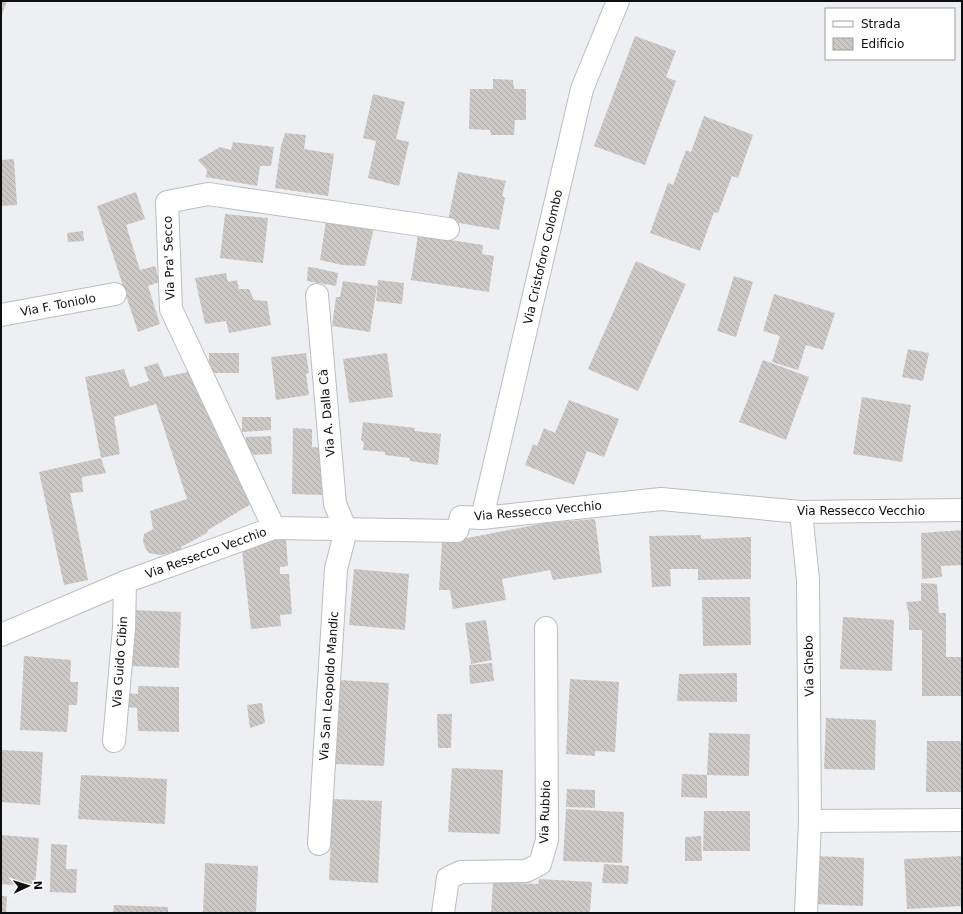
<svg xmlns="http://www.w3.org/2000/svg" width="963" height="914" font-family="'DejaVu Sans',sans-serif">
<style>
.building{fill:url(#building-back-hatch)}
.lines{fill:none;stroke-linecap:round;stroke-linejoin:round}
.minor-casing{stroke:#bbbdc0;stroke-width:24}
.minor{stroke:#fff;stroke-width:22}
.labels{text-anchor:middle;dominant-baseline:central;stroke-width:3;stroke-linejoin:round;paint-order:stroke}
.street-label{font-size:12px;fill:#0d0e0f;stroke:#fff}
</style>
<defs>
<pattern id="building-back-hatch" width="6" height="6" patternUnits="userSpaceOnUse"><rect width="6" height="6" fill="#ccc8c6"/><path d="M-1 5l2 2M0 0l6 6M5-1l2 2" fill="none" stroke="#aeaba9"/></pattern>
</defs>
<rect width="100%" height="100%" fill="#eeeff3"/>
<g class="building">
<path d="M 1,1 L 7,1 L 1,17 Z"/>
<path d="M 635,36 L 676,51 L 666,77 L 676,81 L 645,165 L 594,146 Z"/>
<path d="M 493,79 L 513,80 L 514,89 L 526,89 L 526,120 L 515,120 L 514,135 L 491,135 L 490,130 L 469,129 L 470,89 L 493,89 Z"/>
<path d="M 373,94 L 405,102 L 396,139 L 409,142 L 399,186 L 368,178 L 376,141 L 363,138 Z"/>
<path d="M 704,116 L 753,135 L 738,178 L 732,176 L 718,213 L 714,212 L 700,251 L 650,233 L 668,183 L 673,185 L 686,150 L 691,152 Z"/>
<path d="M 285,133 L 306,135 L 304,149 L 334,154 L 328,196 L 275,188 L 281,146 Z"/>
<path d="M 233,142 L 274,147 L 271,166 L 260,166 L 257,186 L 206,177 L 207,170 L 198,160 L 220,147 L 231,150 Z"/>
<path d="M 14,159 L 17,205 L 1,206 L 1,160 Z"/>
<path d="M 458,172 L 506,181 L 502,196 L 505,198 L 499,230 L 448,221 Z"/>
<path d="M 136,192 L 145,219 L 126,225 L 140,270 L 155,266 L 160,282 L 148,286 L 160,324 L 138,332 L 97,206 Z"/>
<path d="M 225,214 L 268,218 L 263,263 L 220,258 Z"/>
<path d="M 326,221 L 374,228 L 365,266 L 342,265 L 320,260 Z"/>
<path d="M 83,231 L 84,241 L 68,242 L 67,233 Z"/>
<path d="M 418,235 L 483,245 L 482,254 L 494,256 L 489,292 L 411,280 Z"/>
<path d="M 636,261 L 686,284 L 638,391 L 588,369 Z"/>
<path d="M 308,267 L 316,268 L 338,273 L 336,286 L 307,281 Z"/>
<path d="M 226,273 L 228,282 L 237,280 L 239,289 L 249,289 L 254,300 L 267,301 L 271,325 L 229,333 L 226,321 L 205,324 L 195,278 Z"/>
<path d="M 734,276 L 753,282 L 736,337 L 717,331 Z"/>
<path d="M 378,280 L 404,283 L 402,304 L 376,301 Z"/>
<path d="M 343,281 L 377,286 L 370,332 L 332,326 L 336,297 L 340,297 Z"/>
<path d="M 774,294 L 835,313 L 823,350 L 806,345 L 798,370 L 772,362 L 780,336 L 763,331 Z"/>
<path d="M 908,349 L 929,353 L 923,381 L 902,377 Z"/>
<rect x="209" y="353" width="30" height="20"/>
<path d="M 306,353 L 309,373 L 306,374 L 309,395 L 276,400 L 271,357 Z"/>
<path d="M 387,353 L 393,397 L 349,403 L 343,359 Z"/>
<path d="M 763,360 L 809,377 L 786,440 L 739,422 Z"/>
<path d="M 158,363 L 164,377 L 193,371 L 251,504 L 208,530 L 207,533 L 181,547 L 182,550 L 161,555 L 149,553 L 146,549 L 143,542 L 144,534 L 153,529 L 150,511 L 187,499 L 156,404 L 114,417 L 120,454 L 101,458 L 106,473 L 82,477 L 83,492 L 70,493 L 88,580 L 64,585 L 39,472 L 101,458 L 85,377 L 124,369 L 130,387 L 149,381 L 144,367 Z"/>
<path d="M 862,397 L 911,405 L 902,462 L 853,454 Z"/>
<path d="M 569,400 L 619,419 L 604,457 L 587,451 L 574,485 L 525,465 L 533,444 L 537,446 L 544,428 L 555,433 Z"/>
<path d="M 242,417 L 271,417 L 271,430 L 242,432 Z"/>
<path d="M 363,422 L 415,428 L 415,431 L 441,434 L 438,465 L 410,461 L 410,458 L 385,455 L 385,452 L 363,450 L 364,442 L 361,440 Z"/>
<path d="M 293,428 L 312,429 L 312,447 L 325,448 L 324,495 L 292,494 Z"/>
<path d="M 271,436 L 272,454 L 246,455 L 246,437 Z"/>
<path d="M 595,519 L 602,573 L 553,580 L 550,570 L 502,579 L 506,600 L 453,609 L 450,590 L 439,590 L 442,543 L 545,523 Z"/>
<path d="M 962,530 L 962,565 L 941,566 L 942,577 L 922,579 L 921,533 Z"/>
<path d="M 701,535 L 701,539 L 751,537 L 751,579 L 698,580 L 698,569 L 670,569 L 671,586 L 652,587 L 649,536 Z"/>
<path d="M 286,538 L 288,566 L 280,567 L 280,574 L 289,574 L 292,614 L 280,615 L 281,626 L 251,629 L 241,542 Z"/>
<path d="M 354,569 L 409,574 L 405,630 L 349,625 Z"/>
<path d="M 921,583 L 937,584 L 939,613 L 946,613 L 946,657 L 962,657 L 962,696 L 922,696 L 922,630 L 909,630 L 909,615 L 906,602 L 921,601 Z"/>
<path d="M 702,597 L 750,597 L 751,645 L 703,646 Z"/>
<path d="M 133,610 L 181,612 L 179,668 L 131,666 Z"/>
<path d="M 843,617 L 894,620 L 892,671 L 840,669 Z"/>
<path d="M 486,620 L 492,660 L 471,664 L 465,623 Z"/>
<path d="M 24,656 L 71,660 L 70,682 L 78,682 L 77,705 L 69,705 L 67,732 L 20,730 Z"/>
<path d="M 492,663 L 494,681 L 470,684 L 469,665 Z"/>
<path d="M 737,673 L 737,702 L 677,701 L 679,674 Z"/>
<path d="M 570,679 L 619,682 L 615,752 L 595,751 L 595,756 L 566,754 Z"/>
<path d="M 340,680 L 389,683 L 384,766 L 335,764 Z"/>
<path d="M 138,686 L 179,687 L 179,732 L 138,731 L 137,708 L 126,707 L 127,693 L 138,694 Z"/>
<path d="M 262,703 L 265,723 L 250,728 L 247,705 Z"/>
<path d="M 437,714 L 452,714 L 451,748 L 438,748 Z"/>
<path d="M 826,718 L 876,720 L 875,770 L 824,769 Z"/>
<path d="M 709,733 L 750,734 L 749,776 L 707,775 L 707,798 L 681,797 L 682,774 L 707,775 Z"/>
<path d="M 927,741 L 962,741 L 962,792 L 926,792 Z"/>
<path d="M 1,750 L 43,752 L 40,805 L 1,802 Z"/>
<path d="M 452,768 L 503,770 L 500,834 L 448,832 Z"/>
<path d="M 81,775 L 167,779 L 165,824 L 78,819 Z"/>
<path d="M 567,789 L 595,790 L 595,808 L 566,807 Z"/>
<path d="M 333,799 L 382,801 L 378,883 L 329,880 Z"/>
<path d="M 566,809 L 624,812 L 622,863 L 563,861 Z"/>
<path d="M 704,811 L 750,811 L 750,851 L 703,851 Z"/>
<path d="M 1,835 L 39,838 L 35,887 L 1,884 Z"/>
<path d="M 701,836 L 702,861 L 685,861 L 685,837 Z"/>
<path d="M 51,844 L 67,845 L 66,869 L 77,869 L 76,893 L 50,892 Z"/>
<path d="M 816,856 L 864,858 L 863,906 L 815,904 Z"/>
<path d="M 962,856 L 962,906 L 907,909 L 904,859 Z"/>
<path d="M 205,863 L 258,866 L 256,913 L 203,913 Z"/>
<path d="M 604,864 L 629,866 L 628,884 L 602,883 Z"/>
<path d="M 539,879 L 592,882 L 590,913 L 491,913 L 493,882 L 538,884 Z"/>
<path d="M 1,896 L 7,896 L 6,913 L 1,913 Z"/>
<path d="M 114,905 L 168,907 L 168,913 L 113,913 Z"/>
</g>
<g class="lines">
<defs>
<g id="minor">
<path d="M 317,295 L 335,504 L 346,530 L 336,569 L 319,844"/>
<path d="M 1,315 L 115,294"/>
<path d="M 801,512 L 808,580 L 810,821 L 806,913"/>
<path d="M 482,518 L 582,89 L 618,1"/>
<path d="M 274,528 L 171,309 L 167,202 L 208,194 L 448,229"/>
<path d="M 1,635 L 125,582 L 274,528 L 457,531 L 461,517 L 482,518 L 661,499 L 801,512 L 962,510"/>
<path d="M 114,741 L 124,628 L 125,582"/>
<path d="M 810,821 L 962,820"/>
<path d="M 443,913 L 448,878 L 461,872 L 526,871 L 540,864 L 547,840 L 546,628"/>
</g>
</defs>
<use href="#minor" class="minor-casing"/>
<use href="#minor" class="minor"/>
</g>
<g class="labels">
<g class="street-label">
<text transform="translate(543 257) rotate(-77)">Via Cristoforo Colombo</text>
<text transform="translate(169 258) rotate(-92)">Via Pra' Secco</text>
<text transform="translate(58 305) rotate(-11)">Via F. Toniolo</text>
<text transform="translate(327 413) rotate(-95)">Via A. Dalla Cà</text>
<text transform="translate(538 511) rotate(-5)">Via Ressecco Vecchio</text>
<text x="861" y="511">Via Ressecco Vecchio</text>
<text transform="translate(206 553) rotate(-20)">Via Ressecco Vecchio</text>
<text transform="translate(120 662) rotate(-86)">Via Guido Cibin</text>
<text transform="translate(809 666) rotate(-91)">Via Ghebo</text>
<text transform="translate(329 686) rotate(-86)">Via San Leopoldo Mandic</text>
<text transform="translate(545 812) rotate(-88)">Via Rubbio</text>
</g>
</g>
<rect width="963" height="914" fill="none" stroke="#0d0e0f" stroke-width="4"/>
<rect x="825" y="8" width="130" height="52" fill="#ffffff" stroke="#9e9f9f"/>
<rect x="833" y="21" width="20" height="6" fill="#ffffff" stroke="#9e9f9f"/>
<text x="861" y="28" font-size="12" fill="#0d0e0f">Strada</text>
<rect x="833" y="38" width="20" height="12" fill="url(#building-back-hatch)" stroke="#9e9f9f"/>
<text x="861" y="48" font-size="12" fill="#0d0e0f">Edificio</text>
<g transform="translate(28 886) rotate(86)" stroke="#ffffff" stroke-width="3" paint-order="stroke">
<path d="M0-3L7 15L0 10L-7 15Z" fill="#0d0e0f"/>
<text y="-6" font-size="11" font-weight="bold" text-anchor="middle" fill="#0d0e0f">N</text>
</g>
</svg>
